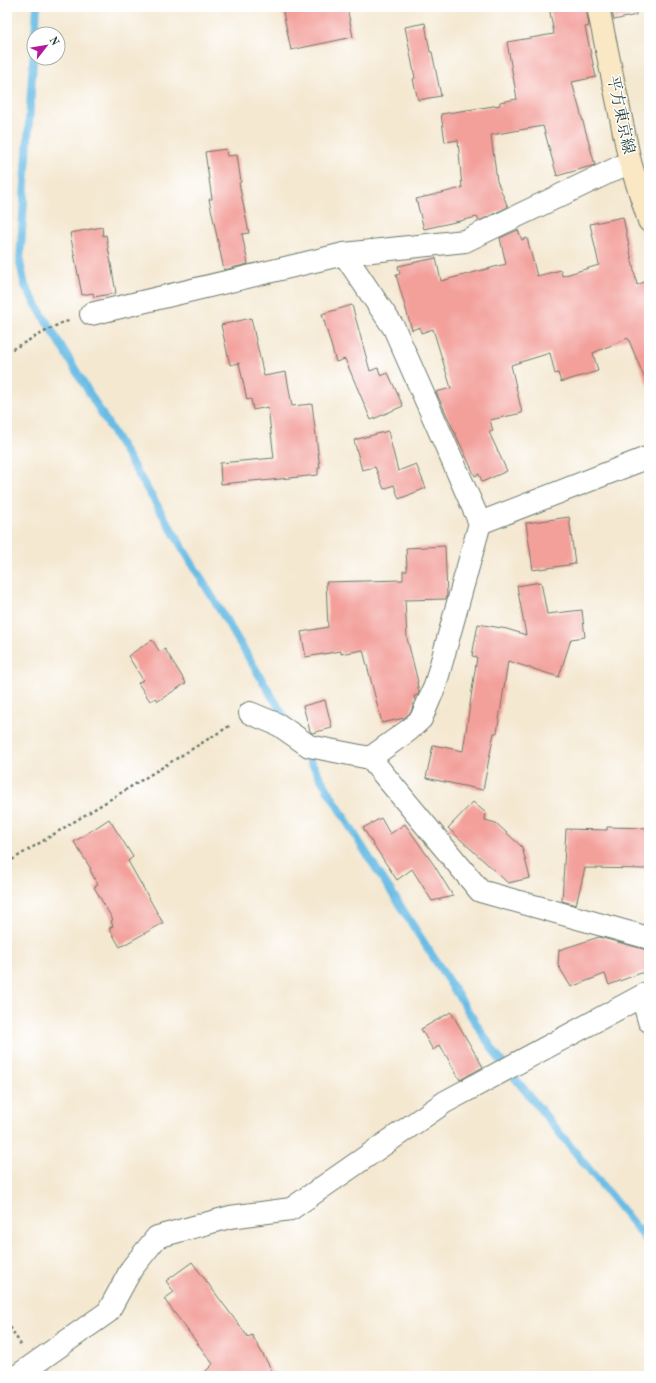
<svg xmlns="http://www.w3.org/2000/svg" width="656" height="1383" font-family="'Old Standard TT','Noto Serif JP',serif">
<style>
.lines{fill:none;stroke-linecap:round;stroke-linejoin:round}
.stream{stroke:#69bce5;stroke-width:8}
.building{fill:#f39f9a}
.minor-casing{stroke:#6a796b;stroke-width:24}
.secondary-casing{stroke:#6a796b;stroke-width:24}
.path{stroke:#6a796b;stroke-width:2.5;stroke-dasharray:3 3;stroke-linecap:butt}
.minor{stroke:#fff;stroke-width:22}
.secondary{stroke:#fae7c3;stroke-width:22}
.labels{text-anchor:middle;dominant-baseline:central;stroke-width:3;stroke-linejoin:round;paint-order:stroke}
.street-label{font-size:16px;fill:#1f3d34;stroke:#fff}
</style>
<rect width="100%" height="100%" fill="#fff"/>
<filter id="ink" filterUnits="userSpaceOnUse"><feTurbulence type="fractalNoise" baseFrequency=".025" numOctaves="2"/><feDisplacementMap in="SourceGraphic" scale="8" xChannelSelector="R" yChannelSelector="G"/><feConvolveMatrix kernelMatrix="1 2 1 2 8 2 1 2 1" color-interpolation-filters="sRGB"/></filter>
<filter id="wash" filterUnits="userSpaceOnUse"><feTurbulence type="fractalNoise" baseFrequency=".012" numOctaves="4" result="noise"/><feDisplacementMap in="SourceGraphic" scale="16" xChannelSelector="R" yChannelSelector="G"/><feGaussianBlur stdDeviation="0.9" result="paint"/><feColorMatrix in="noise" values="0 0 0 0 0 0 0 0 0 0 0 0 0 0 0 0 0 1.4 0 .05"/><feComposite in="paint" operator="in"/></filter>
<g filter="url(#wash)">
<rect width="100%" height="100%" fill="#f4e8d1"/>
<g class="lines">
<g class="stream">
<path d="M 35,34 L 37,7"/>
<path d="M 34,46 L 20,262 L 25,286 L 288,723"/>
<path d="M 303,749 L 361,845 L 497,1056 L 649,1243"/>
</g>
</g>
<g id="blocks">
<g class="building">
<path d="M 282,7 L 347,7 L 353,37 L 291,50 Z"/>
<path d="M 549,7 L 586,7 L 589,26 L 585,27 L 596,77 L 572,82 L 595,165 L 557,176 L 543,126 L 491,135 L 497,181 L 508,207 L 479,221 L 477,217 L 424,229 L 416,199 L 462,188 L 458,140 L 445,142 L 441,114 L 500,105 L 500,102 L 517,99 L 507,42 L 554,34 Z"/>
<path d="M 611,7 L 635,7 L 636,15 L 614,20 Z"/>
<path d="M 425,23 L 430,52 L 432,52 L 441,96 L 418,100 L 413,79 L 415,78 L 405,27 Z"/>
<path d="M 226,149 L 227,156 L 237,155 L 241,182 L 239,183 L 249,233 L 242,234 L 248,264 L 224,270 L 209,199 L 212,199 L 205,152 Z"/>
<path d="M 623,217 L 637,285 L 649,280 L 649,389 L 628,338 L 593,353 L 598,371 L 561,382 L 558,373 L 555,374 L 550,353 L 511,365 L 522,413 L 490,420 L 493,431 L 489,432 L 507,471 L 482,482 L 479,474 L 475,476 L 436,392 L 451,388 L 433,329 L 421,333 L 420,327 L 412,330 L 396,275 L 400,274 L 398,266 L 436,258 L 441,281 L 506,264 L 500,238 L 518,230 L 522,240 L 527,238 L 537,276 L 561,270 L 562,276 L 599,265 L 590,224 Z"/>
<path d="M 102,227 L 103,236 L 106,235 L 116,293 L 94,297 L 93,293 L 82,295 L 70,233 Z"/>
<path d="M 352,305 L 370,371 L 378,368 L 381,376 L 388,373 L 403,406 L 371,420 L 345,359 L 336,362 L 322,314 Z"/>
<path d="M 251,318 L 264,376 L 286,372 L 292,406 L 312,404 L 320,468 L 318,468 L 318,475 L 262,481 L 262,480 L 221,484 L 220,463 L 274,458 L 268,407 L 253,410 L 251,399 L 247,400 L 239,363 L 230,365 L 221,325 Z"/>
<path d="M 388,431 L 398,471 L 416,464 L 426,488 L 399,499 L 394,485 L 384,489 L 375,467 L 362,470 L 354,440 Z"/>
<path d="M 569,517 L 575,564 L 533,570 L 526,523 Z"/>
<path d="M 445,546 L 447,595 L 446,599 L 405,600 L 407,638 L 418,682 L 417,682 L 419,692 L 418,695 L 414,696 L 415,700 L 411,712 L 404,718 L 382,723 L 363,650 L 341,654 L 341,651 L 306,657 L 301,632 L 328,627 L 326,582 L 403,580 L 403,571 L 407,571 L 406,548 Z"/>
<path d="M 541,582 L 547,614 L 582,610 L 585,637 L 571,639 L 559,677 L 508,661 L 497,733 L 494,733 L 483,790 L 426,778 L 433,745 L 463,751 L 477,657 L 472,656 L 478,624 L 507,629 L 526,635 L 517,586 Z"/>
<path d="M 152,640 L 160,652 L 165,649 L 186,683 L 158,701 L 156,698 L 150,701 L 138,683 L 143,680 L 128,656 Z"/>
<path d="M 325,700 L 332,728 L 312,733 L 310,731 L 303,706 Z"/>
<path d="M 473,802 L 486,813 L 485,820 L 496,823 L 522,847 L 530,878 L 508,883 L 448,828 Z"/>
<path d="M 381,818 L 390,834 L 405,824 L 434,865 L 453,896 L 432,901 L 412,869 L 397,880 L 373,844 L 363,828 Z"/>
<path d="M 109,819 L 133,857 L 128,861 L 163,923 L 120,947 L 109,928 L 113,926 L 111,921 L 113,920 L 94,887 L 98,885 L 90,870 L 91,869 L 74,842 Z"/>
<path d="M 607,827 L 649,828 L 649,869 L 585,868 L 576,905 L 562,901 L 566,829 L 607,830 Z"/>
<path d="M 599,937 L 647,950 L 649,956 L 649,970 L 609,985 L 605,974 L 571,987 L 558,965 L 559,950 Z"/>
<path d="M 451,1012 L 483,1067 L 460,1080 L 440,1045 L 433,1050 L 421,1029 Z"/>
<path d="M 192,1262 L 248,1337 L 252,1335 L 275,1376 L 201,1376 L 213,1364 L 164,1299 L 174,1292 L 166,1281 Z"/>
</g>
</g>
</g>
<g filter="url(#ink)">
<use href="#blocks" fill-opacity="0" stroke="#6a796b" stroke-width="1"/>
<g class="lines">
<defs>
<g id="minor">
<path d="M 91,314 L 344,254 L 465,241 L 630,162"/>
<path d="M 480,523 L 649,457"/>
<path d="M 250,713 L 279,725 L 309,746 L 370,758 L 409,730 L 421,719 L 435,686 L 480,523 L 394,328 L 344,254"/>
<path d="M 370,758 L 480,891 L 649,938"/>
<path d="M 642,996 L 649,1021"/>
<path d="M 17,1376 L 108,1312 L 132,1268 L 157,1237 L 230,1217 L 291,1209 L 445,1102 L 649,992"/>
</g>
<path id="secondary" d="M 598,7 L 630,162 L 649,221"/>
</defs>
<use href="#minor" class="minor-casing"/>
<use href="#secondary" class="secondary-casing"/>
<g class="path">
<path d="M 7,352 L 61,323 L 69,321"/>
<path d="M 7,863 L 231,725"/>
<path d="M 7,1322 L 21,1345"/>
</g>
<use href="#minor" class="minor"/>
<use href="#secondary" class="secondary"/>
</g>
</g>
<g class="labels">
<g class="street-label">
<text transform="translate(620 115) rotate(78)">平方東京線</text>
</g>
</g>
<rect width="656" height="1383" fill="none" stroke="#fff" stroke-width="24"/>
<g transform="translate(46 46) rotate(59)"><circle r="19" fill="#ffffff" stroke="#a5b1ae"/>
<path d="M0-3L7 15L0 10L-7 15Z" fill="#b5179e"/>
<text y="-6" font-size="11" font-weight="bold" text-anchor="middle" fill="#1f3d34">N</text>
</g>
</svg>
